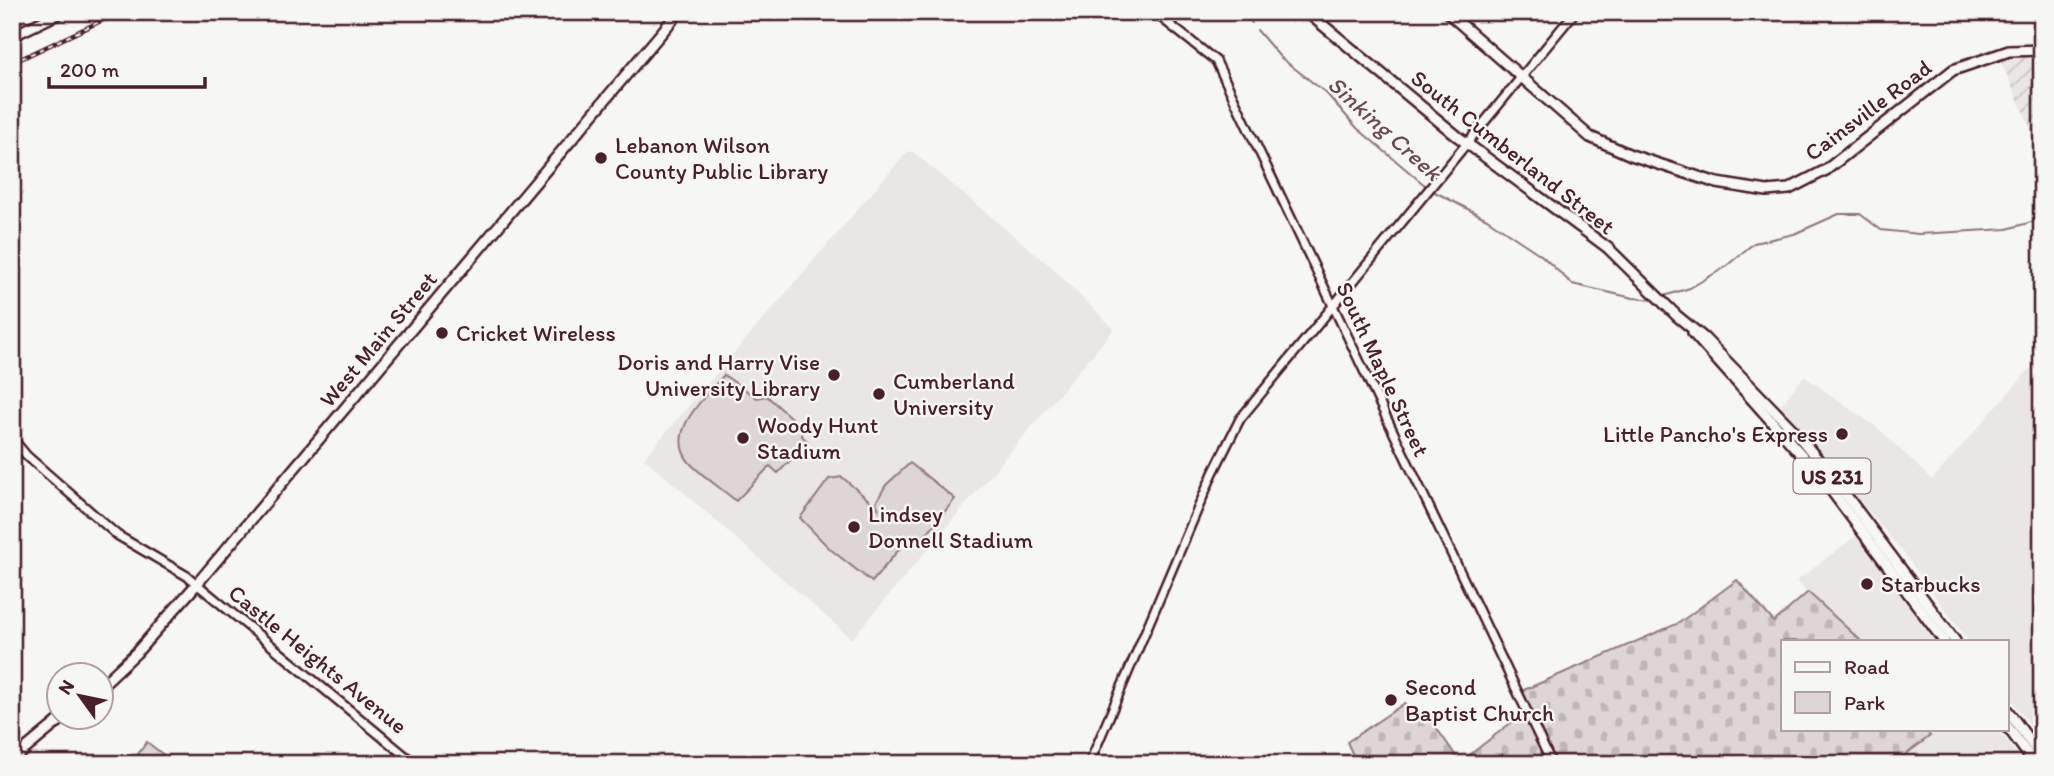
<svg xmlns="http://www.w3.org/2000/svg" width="2054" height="776" font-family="Itim,sans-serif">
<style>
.built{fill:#e9e6e3}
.industrial{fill:url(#industrial-furrows)}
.cemetery{fill:url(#cemetery-stones);stroke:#947a80;stroke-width:2}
.park{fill:#ddd6d5;stroke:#947a80;stroke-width:2}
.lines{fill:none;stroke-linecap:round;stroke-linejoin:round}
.stream{stroke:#8e747a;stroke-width:2}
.minor-casing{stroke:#4a1f2b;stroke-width:12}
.major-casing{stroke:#4a1f2b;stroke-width:14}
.minor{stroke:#f6f6f2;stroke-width:7}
.major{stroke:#f6f6f2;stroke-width:9}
.rail-casing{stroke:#4a1f2b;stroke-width:4.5}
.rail{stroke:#f6f6f2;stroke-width:2;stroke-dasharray:5;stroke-linecap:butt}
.poi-dot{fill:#4a1f2b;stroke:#f6f6f2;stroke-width:2.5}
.labels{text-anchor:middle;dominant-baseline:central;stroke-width:5;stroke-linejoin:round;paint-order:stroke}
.shield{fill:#f6f6f2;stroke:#7e6067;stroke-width:2}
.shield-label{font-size:21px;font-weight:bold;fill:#4a1f2b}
.street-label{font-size:23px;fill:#4a1f2b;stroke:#f6f6f2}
.poi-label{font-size:23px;fill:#4a1f2b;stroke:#f6f6f2;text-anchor:start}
.water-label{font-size:24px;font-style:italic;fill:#6c4a52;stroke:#f6f6f2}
</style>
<defs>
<pattern id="industrial-furrows" width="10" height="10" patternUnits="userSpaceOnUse" patternTransform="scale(1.75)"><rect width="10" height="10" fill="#e9e6e3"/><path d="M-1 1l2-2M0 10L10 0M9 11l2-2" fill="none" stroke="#c9c5c3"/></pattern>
<pattern id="cemetery-stones" width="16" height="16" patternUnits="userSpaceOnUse" patternTransform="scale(1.75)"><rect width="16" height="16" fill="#ddd6d5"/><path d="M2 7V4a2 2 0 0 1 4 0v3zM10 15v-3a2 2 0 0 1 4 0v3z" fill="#bfb7b7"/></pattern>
</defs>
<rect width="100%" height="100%" fill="#f6f6f2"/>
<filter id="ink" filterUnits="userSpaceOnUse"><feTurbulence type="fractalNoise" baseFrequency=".0143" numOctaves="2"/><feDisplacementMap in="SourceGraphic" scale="14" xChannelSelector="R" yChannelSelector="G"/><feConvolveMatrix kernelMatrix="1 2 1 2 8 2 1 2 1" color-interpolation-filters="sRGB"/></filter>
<g filter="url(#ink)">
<g class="built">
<path d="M 907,152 L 913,152 L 1049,265 L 1114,329 L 852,639 L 644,458 Z"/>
<path d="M 2042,355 L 2042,741 L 2007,694 L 2007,641 L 1968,641 L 1906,556 L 1781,405 L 1804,376 L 1880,430 L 1932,480 Z"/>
<path d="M 1856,536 L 1934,641 L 1861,641 L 1796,581 Z"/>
<path d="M 1925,729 L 1998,729 L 2024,764 L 1893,764 L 1929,736 Z"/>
</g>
<path class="industrial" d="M 2042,54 L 2042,153 L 1998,56 Z"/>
<g class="cemetery">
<path d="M 1737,580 L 1774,622 L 1808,592 L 1861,641 L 1783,641 L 1783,729 L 1925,729 L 1930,736 L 1893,764 L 1458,764 L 1526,711 L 1517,693 L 1679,623 Z"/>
<path d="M 1405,703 L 1415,721 L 1426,713 L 1456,756 L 1446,764 L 1357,764 L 1347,742 Z"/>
</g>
<g class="park">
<path d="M 724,375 L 757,398 L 767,396 L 802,428 L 802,436 L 808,442 L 778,473 L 770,466 L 736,501 C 721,488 703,477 690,463 C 663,433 706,396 724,375 Z"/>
<path d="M 910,463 L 955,499 L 919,543 L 910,536 L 872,582 L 830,549 L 800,518 L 829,479 L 842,477 L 878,508 L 876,502 L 886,485 Z"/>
<path d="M 147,742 L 170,760 L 167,764 L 151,764 L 138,754 Z"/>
</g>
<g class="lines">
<g class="stream">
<path d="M 1243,12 L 1252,23"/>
<path d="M 1257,30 L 1280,57 L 1326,93 L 1357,128 L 1427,187"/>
<path d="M 1431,190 L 1487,219 L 1541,255 L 1572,284 L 1633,298 L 1655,300"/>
<path d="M 1664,296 L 1690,288 L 1724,268 L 1754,243 L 1794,234 L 1839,214 L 1860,214 L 1881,230 L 1919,234 L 2007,229 L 2042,219"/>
</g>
<defs>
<g id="minor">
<path d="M 1154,12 L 1216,61 L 1552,764"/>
<path d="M 12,438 L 27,456 L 117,535 L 187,576 L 415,764"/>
<path d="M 1089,764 L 1213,473 L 1240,419 L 1575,12"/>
</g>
<g id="major">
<path d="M 1307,12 L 1457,136 L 1608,248 L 1677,316 L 1704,338 L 1796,433 L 1833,478 L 1955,641"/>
<path d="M 1447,12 L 1590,137 L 1631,155 L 1717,183 L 1767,191 L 1789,189 L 1826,170 L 1953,70 L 2009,51 L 2042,50"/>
<path d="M 12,36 L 62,12"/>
<path d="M 1693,333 L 1822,478 L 1944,641"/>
<path d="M 102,685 L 136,653 L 196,585 L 679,12"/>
<path d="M 2007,710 L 2042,758"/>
<path d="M 2007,726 L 2035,764"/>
<path d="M 12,760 L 65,716"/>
</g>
</defs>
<use href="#minor" class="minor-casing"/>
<use href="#major" class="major-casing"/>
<use href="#minor" class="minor"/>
<use href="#major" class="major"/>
<defs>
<path id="rail" d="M 12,63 L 120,12"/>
</defs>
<use href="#rail" class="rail-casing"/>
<use href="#rail" class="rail"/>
</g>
</g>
<g class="poi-dot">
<circle cx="601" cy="158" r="7"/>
<circle cx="442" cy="333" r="7"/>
<circle cx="834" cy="375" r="7"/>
<circle cx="879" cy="394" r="7"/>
<circle cx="1842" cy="434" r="7"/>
<circle cx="743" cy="438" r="7"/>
<circle cx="854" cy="527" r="7"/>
<circle cx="1867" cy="584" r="7"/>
<circle cx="1391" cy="700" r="7"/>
</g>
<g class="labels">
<rect class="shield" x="1793.5" y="458.5" width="77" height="35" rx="5"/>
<g class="shield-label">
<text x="1832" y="476">US 231</text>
</g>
<g class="street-label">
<text transform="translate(1868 110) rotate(-37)">Cainsville Road</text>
<text transform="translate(1513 152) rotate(38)">South Cumberland Street</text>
<text transform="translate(378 339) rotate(-50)">West Main Street</text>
<text transform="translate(1383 369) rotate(65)">South Maple Street</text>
<text transform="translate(318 659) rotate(39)">Castle Heights Avenue</text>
</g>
<g class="poi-label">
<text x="615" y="145">Lebanon Wilson<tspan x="615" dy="26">County Public Library</tspan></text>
<text x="456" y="333">Cricket Wireless</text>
<text x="820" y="362" text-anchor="end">Doris and Harry Vise<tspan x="820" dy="26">University Library</tspan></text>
<text x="893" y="381">Cumberland<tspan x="893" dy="26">University</tspan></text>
<text x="757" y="425">Woody Hunt<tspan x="757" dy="26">Stadium</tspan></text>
<text x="1828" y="434" text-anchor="end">Little Pancho's Express</text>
<text x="868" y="514">Lindsey<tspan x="868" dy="26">Donnell Stadium</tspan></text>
<text x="1881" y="584">Starbucks</text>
<text x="1405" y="687">Second<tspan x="1405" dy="26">Baptist Church</tspan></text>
</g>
<g class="water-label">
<text transform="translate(1385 128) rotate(42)">Sinking Creek</text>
</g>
</g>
<rect width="2054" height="776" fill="none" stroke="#f6f6f2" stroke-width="42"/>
<rect x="21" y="21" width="2012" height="734" fill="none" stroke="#4a1f2b" stroke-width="2.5" filter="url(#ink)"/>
<rect x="1781" y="640" width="228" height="91" fill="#f6f6f2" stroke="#b1a0a2" stroke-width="2"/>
<rect x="1795" y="662" width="35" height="10" fill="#f6f6f2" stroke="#b1a0a2" stroke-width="2"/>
<text x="1844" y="674" font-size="21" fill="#4a1f2b">Road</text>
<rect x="1795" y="692" width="35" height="21" fill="#ddd6d5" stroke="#b1a0a2" stroke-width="2"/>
<text x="1844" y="710" font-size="21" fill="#4a1f2b">Park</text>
<g transform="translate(80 696) rotate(303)"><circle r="33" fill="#f6f6f2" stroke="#b1a0a2" stroke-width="2"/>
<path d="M0-5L12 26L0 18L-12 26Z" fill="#4a1f2b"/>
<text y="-10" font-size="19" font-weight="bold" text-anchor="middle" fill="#4a1f2b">N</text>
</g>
<path d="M49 77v10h156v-10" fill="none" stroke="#4a1f2b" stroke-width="3.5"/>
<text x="60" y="77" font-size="21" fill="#4a1f2b" stroke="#f6f6f2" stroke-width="5" paint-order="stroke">200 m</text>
</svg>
